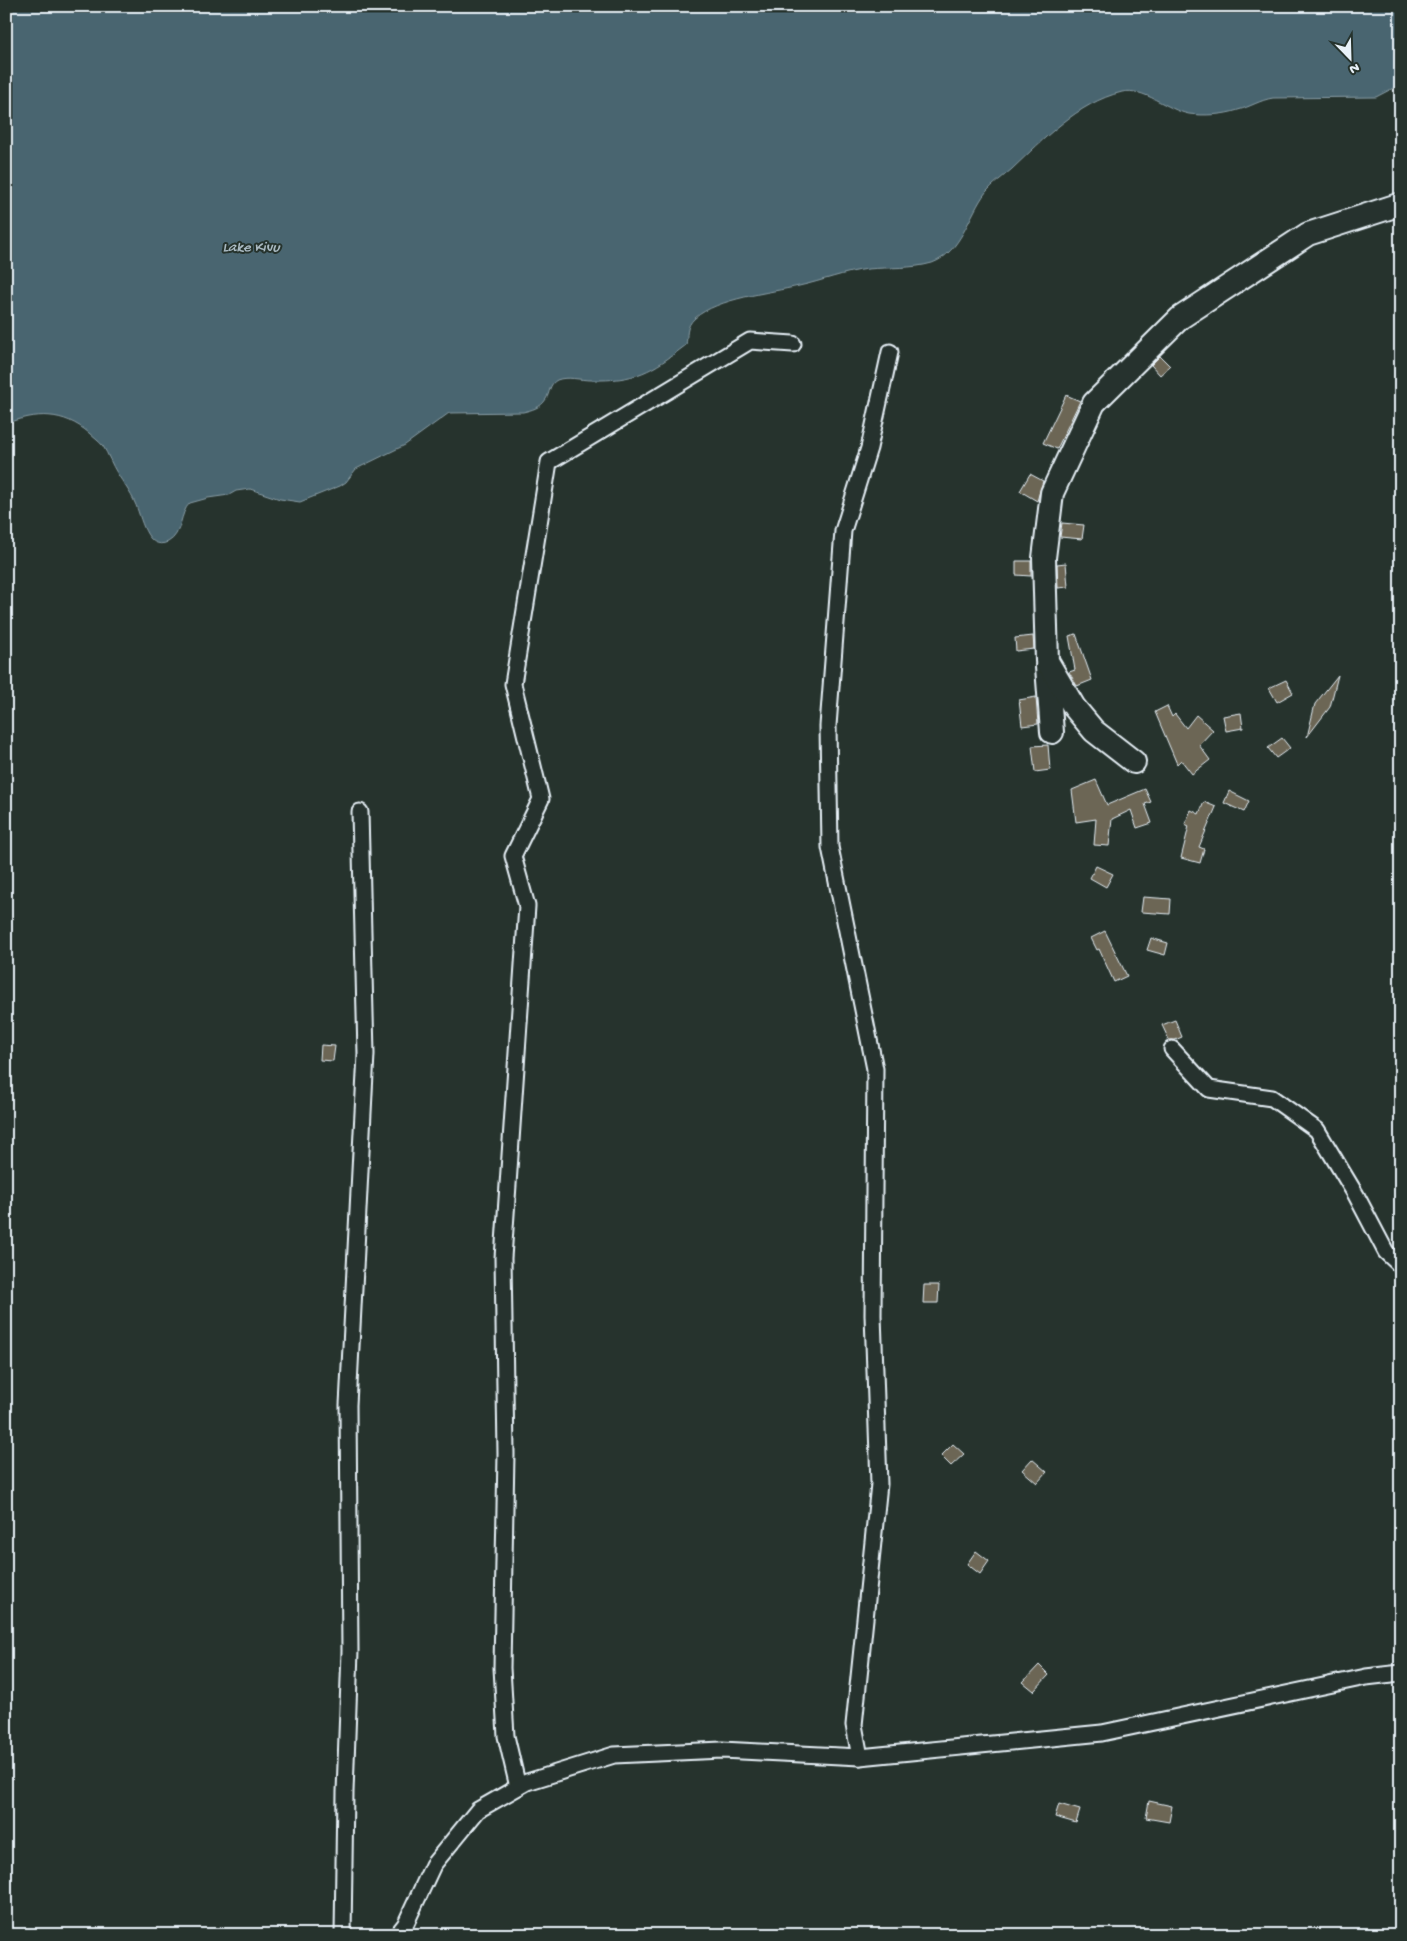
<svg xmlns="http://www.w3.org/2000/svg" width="1407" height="1941" font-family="'Gochi Hand',sans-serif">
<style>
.water{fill:#4a656f;stroke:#899da6}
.building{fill:#6c6655;stroke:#e8f1f8}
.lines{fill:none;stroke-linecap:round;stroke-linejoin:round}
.street-casing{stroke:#e8f1f8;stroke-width:19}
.secondary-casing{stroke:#e8f1f8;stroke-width:26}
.street{stroke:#26332d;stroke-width:15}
.secondary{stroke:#26332d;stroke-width:22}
.labels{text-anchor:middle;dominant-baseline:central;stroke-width:4;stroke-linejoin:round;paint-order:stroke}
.water-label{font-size:15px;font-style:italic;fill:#a9b9c1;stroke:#26332d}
</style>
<rect width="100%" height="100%" fill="#26332d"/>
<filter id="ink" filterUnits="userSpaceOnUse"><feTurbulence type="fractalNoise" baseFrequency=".02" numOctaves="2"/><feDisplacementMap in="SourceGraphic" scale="10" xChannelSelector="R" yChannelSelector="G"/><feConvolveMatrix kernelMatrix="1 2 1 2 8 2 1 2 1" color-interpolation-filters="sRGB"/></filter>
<g filter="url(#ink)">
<path class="water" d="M 6,6 L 1401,6 L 1401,84 L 1376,97 L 1273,98 C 1260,100 1250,107 1238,110 C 1223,115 1204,116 1189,114 C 1167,110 1144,87 1122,92 C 1077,103 1044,139 1012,169 C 1003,177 993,184 986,192 C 969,214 961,253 932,263 C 911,269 890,267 868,269 C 844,272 822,281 799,286 C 769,293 718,298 695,318 C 685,327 688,335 686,345 C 651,372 636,381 591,380 C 580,380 567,376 557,380 C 549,384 550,393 546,399 C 541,408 531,410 523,412 L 449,413 L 405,445 L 356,469 L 346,482 L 340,486 L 300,502 L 280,499 L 250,489 L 236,491 L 229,495 L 208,498 L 190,503 C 179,513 183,534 168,542 C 146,552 141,515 135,503 C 131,493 123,483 117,473 C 112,465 108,454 103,446 C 99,441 93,437 89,433 C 63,411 36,412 6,424 Z"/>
<g class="building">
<path d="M 1160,356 L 1170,366 L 1160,375 L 1151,365 Z"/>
<path d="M 1066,395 L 1080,401 L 1057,449 L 1043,443 Z"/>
<path d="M 1030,474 L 1043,481 L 1037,501 L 1020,491 Z"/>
<path d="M 1062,523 L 1084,525 L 1082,539 L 1060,537 Z"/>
<path d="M 1016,561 L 1031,561 L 1031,576 L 1016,575 Z"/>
<path d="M 1066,563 L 1068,587 L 1058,588 L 1057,564 Z"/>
<path d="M 1076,634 L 1092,680 L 1077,686 L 1069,672 L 1075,670 L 1069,636 Z"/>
<path d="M 1033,636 L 1034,649 L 1016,651 L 1015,638 Z"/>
<path d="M 1338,675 L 1330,707 L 1307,737 L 1315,704 Z"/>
<path d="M 1286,680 L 1293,693 L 1277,702 L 1269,688 Z"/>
<path d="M 1036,697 L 1038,724 L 1022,726 L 1019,700 Z"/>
<path d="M 1167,706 L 1172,717 L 1175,714 L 1186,728 L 1196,715 L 1213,730 L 1199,745 L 1210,760 L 1192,774 L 1181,760 L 1177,764 L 1155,712 Z"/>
<path d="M 1241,713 L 1243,728 L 1226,731 L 1223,716 Z"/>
<path d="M 1282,738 L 1290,748 L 1276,758 L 1268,748 Z"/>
<path d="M 1048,745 L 1050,770 L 1035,772 L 1032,746 Z"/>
<path d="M 1096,780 L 1107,805 L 1145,789 L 1151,802 L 1145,804 L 1152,823 L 1137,828 L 1131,810 L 1112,819 L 1109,846 L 1094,845 L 1096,819 L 1076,822 L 1072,790 Z"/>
<path d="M 1229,791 L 1249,801 L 1244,812 L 1224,803 Z"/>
<path d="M 1204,802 L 1216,807 L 1199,847 L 1204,849 L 1200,863 L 1181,858 L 1189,826 L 1185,824 L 1191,810 L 1199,814 Z"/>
<path d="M 1096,866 L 1113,874 L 1106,887 L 1090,878 Z"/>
<path d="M 1143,897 L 1171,899 L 1170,914 L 1141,912 Z"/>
<path d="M 1105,931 L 1127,976 L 1114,982 L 1099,949 L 1097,950 L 1091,938 Z"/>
<path d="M 1151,938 L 1168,943 L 1165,955 L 1147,950 Z"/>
<path d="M 1175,1020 L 1182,1037 L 1175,1040 L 1169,1040 L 1162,1025 Z"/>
<path d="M 321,1045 L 335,1046 L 333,1061 L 320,1060 Z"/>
<path d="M 924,1285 L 939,1285 L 938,1303 L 923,1303 Z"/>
<path d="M 953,1444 L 964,1454 L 951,1466 L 941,1456 Z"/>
<path d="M 1032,1459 L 1047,1472 L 1037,1483 L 1022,1470 Z"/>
<path d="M 976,1551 L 989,1561 L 980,1574 L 967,1564 Z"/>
<path d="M 1039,1665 L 1049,1675 L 1034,1691 L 1023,1682 Z"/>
<path d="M 1149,1801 L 1172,1806 L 1169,1822 L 1146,1818 Z"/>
<path d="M 1059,1804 L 1080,1810 L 1076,1823 L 1055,1817 Z"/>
</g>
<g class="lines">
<defs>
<g id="street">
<path d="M 1172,1049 L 1209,1089 L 1272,1098 L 1317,1130 L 1356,1195 L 1386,1252 L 1401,1266"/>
<path d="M 860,1757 L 854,1725 L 879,1484 L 873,1315 L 875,1069 L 830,847 L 828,726 L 843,531 L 869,448 L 890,352"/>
<path d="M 518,1787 L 506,1736 L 502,1668 L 506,1454 L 503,1258 L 527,906 L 513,856 L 541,799 L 513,684 L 549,462 L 750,341 L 793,344"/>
<path d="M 343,1935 L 345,1792 L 350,1651 L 348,1405 L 366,1054 L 360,812"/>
<path d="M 397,1935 L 405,1925 L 433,1865 L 478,1810 L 527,1782 L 614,1755 L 722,1750 L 860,1757 L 1102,1733 L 1366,1677 L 1401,1673"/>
</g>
<g id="secondary">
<path d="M 1047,667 L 1052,732"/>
<path d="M 1134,762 L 1094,731 L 1074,707 L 1047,661 L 1044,558 L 1052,493 L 1094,403 L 1180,318 L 1308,234 L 1401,204"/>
</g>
</defs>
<use href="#street" class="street-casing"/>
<use href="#secondary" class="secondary-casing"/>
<use href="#street" class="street"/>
<use href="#secondary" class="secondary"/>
</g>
</g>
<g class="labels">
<g class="water-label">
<text x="251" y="248">Lake Kivu</text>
</g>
</g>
<rect width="1407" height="1941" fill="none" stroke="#26332d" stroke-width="25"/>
<rect x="12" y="12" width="1382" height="1916" fill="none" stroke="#e8f1f8" stroke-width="2" filter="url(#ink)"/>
<g transform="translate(1350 58) rotate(157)" stroke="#26332d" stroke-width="4" paint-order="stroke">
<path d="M0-4L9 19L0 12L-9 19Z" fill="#e8f1f8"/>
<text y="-8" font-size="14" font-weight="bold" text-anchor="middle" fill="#e8f1f8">N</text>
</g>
</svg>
